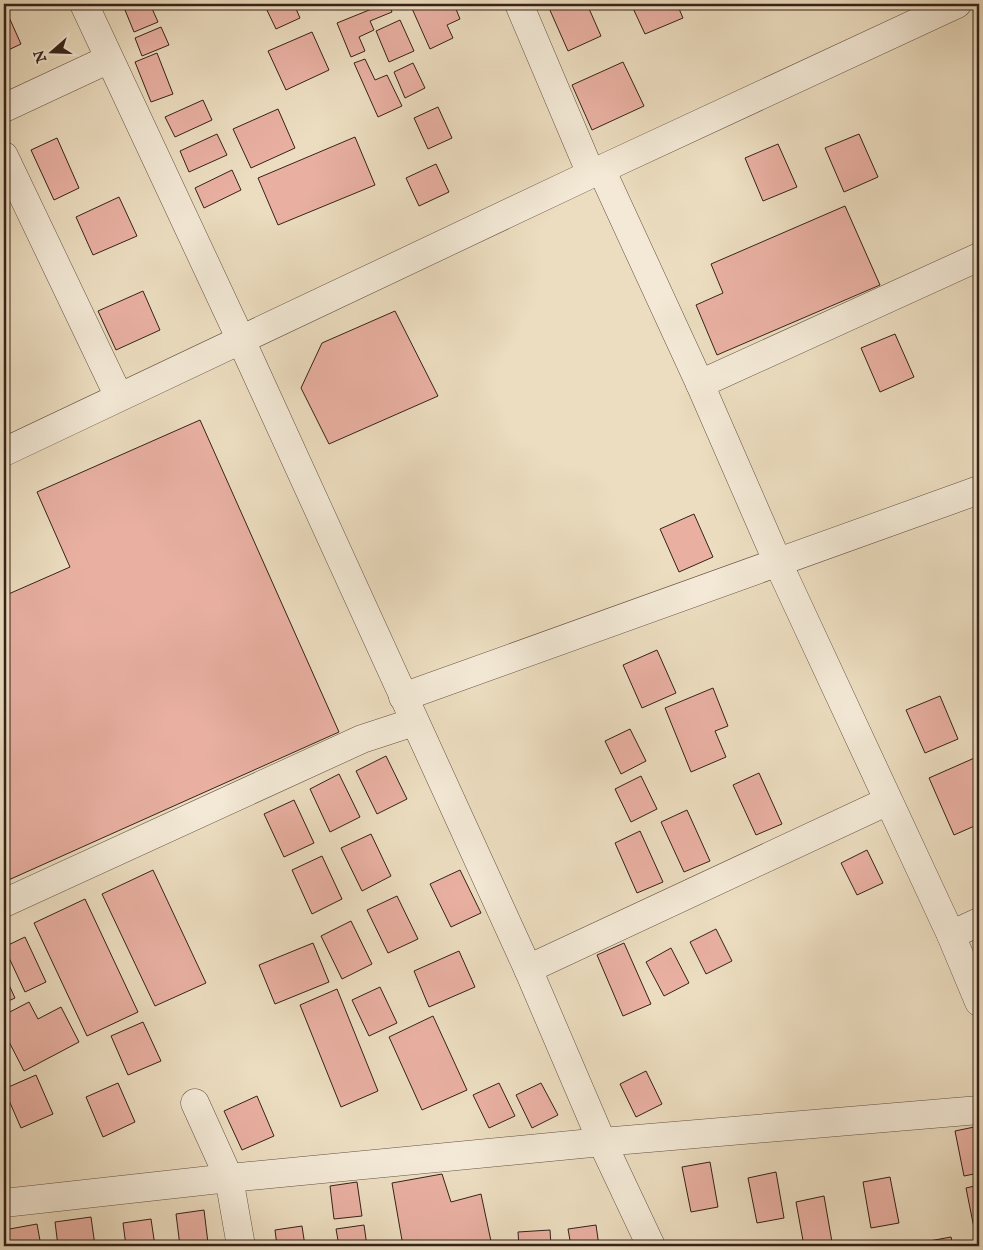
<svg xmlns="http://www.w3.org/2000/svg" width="983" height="1250" font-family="'IM FELL English',serif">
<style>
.building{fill:#e9b0a2;stroke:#362219}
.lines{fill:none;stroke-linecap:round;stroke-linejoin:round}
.minor-casing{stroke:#645143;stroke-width:29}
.minor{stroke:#f3e9d6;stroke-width:28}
</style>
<rect width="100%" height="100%" fill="#ecddc0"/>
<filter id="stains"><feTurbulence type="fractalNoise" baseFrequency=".004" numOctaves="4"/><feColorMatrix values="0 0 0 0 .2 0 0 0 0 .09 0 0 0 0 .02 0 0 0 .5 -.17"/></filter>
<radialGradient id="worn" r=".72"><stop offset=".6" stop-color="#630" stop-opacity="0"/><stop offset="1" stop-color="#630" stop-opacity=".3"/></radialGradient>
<g class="building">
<path d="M 141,4 L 150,4 L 158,22 L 134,32 L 125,10 Z"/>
<path d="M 264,4 L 294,4 L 300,18 L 276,29 Z"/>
<path d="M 384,4 L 389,4 L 392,12 L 370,21 L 374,30 L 359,37 L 365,51 L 351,57 L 337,23 Z"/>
<path d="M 410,4 L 454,4 L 460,19 L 447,25 L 453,38 L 430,49 Z"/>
<path d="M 557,4 L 587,4 L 601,36 L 568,51 L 549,8 Z"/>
<path d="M 631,4 L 677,4 L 683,18 L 645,34 Z"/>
<path d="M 4,6 L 21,44 L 4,52 Z"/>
<path d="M 400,20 L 414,51 L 389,62 L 376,31 Z"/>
<path d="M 161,27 L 169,45 L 142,56 L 135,38 Z"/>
<path d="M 312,32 L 329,70 L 286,90 L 268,51 Z"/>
<path d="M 157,53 L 173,94 L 151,102 L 135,62 Z"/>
<path d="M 365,59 L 375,80 L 387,75 L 402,106 L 378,117 L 354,63 Z"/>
<path d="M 623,62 L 644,106 L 592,130 L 572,85 Z"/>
<path d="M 413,63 L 425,88 L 405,98 L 394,72 Z"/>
<path d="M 203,100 L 212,120 L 175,137 L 165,117 Z"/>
<path d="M 438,107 L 452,138 L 428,149 L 414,118 Z"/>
<path d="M 278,109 L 295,148 L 251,168 L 233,129 Z"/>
<path d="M 217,134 L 227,155 L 189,172 L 180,151 Z"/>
<path d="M 859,134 L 878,177 L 844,192 L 825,148 Z"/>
<path d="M 355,137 L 375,185 L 278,225 L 258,178 Z"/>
<path d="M 57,138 L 79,188 L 54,200 L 31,150 Z"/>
<path d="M 778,144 L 797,187 L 763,201 L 745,158 Z"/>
<path d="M 436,164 L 449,192 L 419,206 L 406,178 Z"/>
<path d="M 232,170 L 241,190 L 204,208 L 195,188 Z"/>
<path d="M 119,197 L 137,236 L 93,255 L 76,217 Z"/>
<path d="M 845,206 L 880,285 L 717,355 L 696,305 L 723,293 L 711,264 Z"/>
<path d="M 143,291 L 160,330 L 116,350 L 98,311 Z"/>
<path d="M 395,311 L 438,396 L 329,444 L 301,388 L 322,343 Z"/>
<path d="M 895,334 L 914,377 L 880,392 L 861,348 Z"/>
<path d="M 200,420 L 339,732 L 4,882 L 4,596 L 70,567 L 37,492 Z"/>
<path d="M 694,514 L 713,557 L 679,572 L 660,529 Z"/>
<path d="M 657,650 L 676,693 L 642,708 L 623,665 Z"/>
<path d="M 713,688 L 728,726 L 715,731 L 726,757 L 691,772 L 665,708 Z"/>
<path d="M 940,696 L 958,739 L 925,753 L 906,710 Z"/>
<path d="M 630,729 L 646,761 L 621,774 L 605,741 Z"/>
<path d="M 386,756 L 407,799 L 377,814 L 356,771 Z"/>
<path d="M 979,756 L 979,824 L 954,835 L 929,778 Z"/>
<path d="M 759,773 L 782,824 L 756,835 L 733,785 Z"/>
<path d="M 339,774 L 360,817 L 330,832 L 310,789 Z"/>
<path d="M 641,776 L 657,809 L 631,822 L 615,789 Z"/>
<path d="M 294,800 L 314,843 L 284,857 L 264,814 Z"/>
<path d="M 687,810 L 710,861 L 684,872 L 661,822 Z"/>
<path d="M 640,831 L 663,882 L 637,893 L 615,843 Z"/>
<path d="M 371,834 L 391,876 L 362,891 L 341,848 Z"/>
<path d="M 867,850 L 883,883 L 857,895 L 841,863 Z"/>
<path d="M 322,856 L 342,899 L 312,914 L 292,870 Z"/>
<path d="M 153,870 L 206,983 L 155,1006 L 102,894 Z"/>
<path d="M 460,870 L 481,913 L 451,927 L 430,884 Z"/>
<path d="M 397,896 L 418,939 L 388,953 L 367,910 Z"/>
<path d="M 85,899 L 138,1012 L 87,1036 L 34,923 Z"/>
<path d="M 351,921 L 372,964 L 342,979 L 321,936 Z"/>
<path d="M 716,929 L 732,961 L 706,974 L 690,942 Z"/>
<path d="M 25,937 L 46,982 L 25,992 L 4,947 Z"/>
<path d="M 313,943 L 329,982 L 275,1004 L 259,965 Z"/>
<path d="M 624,943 L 651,1004 L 623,1016 L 597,955 Z"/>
<path d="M 671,948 L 689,983 L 664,996 L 646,962 Z"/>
<path d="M 459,951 L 475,987 L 429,1007 L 414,971 Z"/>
<path d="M 4,974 L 15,998 L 4,1003 Z"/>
<path d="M 380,987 L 397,1023 L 369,1036 L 352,1000 Z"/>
<path d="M 337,989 L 378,1091 L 341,1107 L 300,1005 Z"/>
<path d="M 29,1002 L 38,1019 L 61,1007 L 79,1042 L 24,1071 L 4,1032 L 4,1015 Z"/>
<path d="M 433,1016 L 467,1090 L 422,1110 L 389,1037 Z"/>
<path d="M 143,1022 L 161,1061 L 128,1075 L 111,1036 Z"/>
<path d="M 646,1071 L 662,1104 L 636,1117 L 620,1084 Z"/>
<path d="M 36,1075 L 53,1114 L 21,1128 L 4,1089 Z"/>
<path d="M 118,1083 L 135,1122 L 103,1137 L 86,1097 Z"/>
<path d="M 499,1083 L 515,1116 L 489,1128 L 473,1095 Z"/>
<path d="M 541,1083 L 558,1115 L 532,1128 L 516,1095 Z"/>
<path d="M 257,1096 L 274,1136 L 242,1150 L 224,1111 Z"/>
<path d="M 979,1126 L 979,1173 L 964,1176 L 955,1131 Z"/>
<path d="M 710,1162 L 718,1207 L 691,1212 L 682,1167 Z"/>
<path d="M 776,1172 L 784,1218 L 757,1223 L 748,1178 Z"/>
<path d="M 442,1174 L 451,1202 L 481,1194 L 492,1246 L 403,1246 L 392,1183 Z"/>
<path d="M 890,1177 L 899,1223 L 871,1228 L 863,1182 Z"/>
<path d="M 357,1182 L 362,1216 L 334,1219 L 330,1186 Z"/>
<path d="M 979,1185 L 979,1232 L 975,1233 L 966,1188 Z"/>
<path d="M 824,1196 L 832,1242 L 804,1246 L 796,1202 Z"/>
<path d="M 204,1210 L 208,1243 L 180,1246 L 176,1214 Z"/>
<path d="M 91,1217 L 95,1246 L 58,1246 L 55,1222 Z"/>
<path d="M 151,1219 L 155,1246 L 126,1246 L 123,1223 Z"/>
<path d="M 37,1224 L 41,1246 L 6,1246 L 4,1230 Z"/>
<path d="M 364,1225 L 367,1246 L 339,1246 L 336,1229 Z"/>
<path d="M 596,1225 L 599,1246 L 571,1246 L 568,1229 Z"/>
<path d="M 302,1226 L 305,1246 L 277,1246 L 275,1230 Z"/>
<path d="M 550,1230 L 551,1246 L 519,1246 L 518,1232 Z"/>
<path d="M 951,1237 L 953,1246 L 925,1246 L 924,1242 Z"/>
</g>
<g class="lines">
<defs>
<g id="minor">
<path d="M 84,4 L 241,340 L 528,969 L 602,1142 L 651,1246"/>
<path d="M 519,4 L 591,174"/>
<path d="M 4,108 L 109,59"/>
<path d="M 4,156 L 119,397"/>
<path d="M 601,169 L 700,384 L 778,563 L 951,935 L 979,1002"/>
<path d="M 700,384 L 979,257"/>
<path d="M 4,452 L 591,174 L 957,4"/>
<path d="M 403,697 L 979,490"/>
<path d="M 4,903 L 362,739 L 414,722"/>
<path d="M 951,935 L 979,922"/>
<path d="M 528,969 L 888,801"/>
<path d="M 195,1103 L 229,1178 L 241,1246"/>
<path d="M 4,1203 L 229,1178 L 602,1142 L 979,1110"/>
</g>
</defs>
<use href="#minor" class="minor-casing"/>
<use href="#minor" class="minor"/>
</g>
<rect width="983" height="1250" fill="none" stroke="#ecddc0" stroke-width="20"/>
<rect x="5" y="5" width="973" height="1240" fill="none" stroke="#362219" stroke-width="2.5"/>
<rect x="10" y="10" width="963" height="1230" fill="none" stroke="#362219"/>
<g transform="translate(52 52) rotate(250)" stroke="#f3e9d6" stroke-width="4" paint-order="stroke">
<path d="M0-4L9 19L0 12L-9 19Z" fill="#362219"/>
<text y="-8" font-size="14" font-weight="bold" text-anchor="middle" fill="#362219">N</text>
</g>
<rect width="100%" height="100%" filter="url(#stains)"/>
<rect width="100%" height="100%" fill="url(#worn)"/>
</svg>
